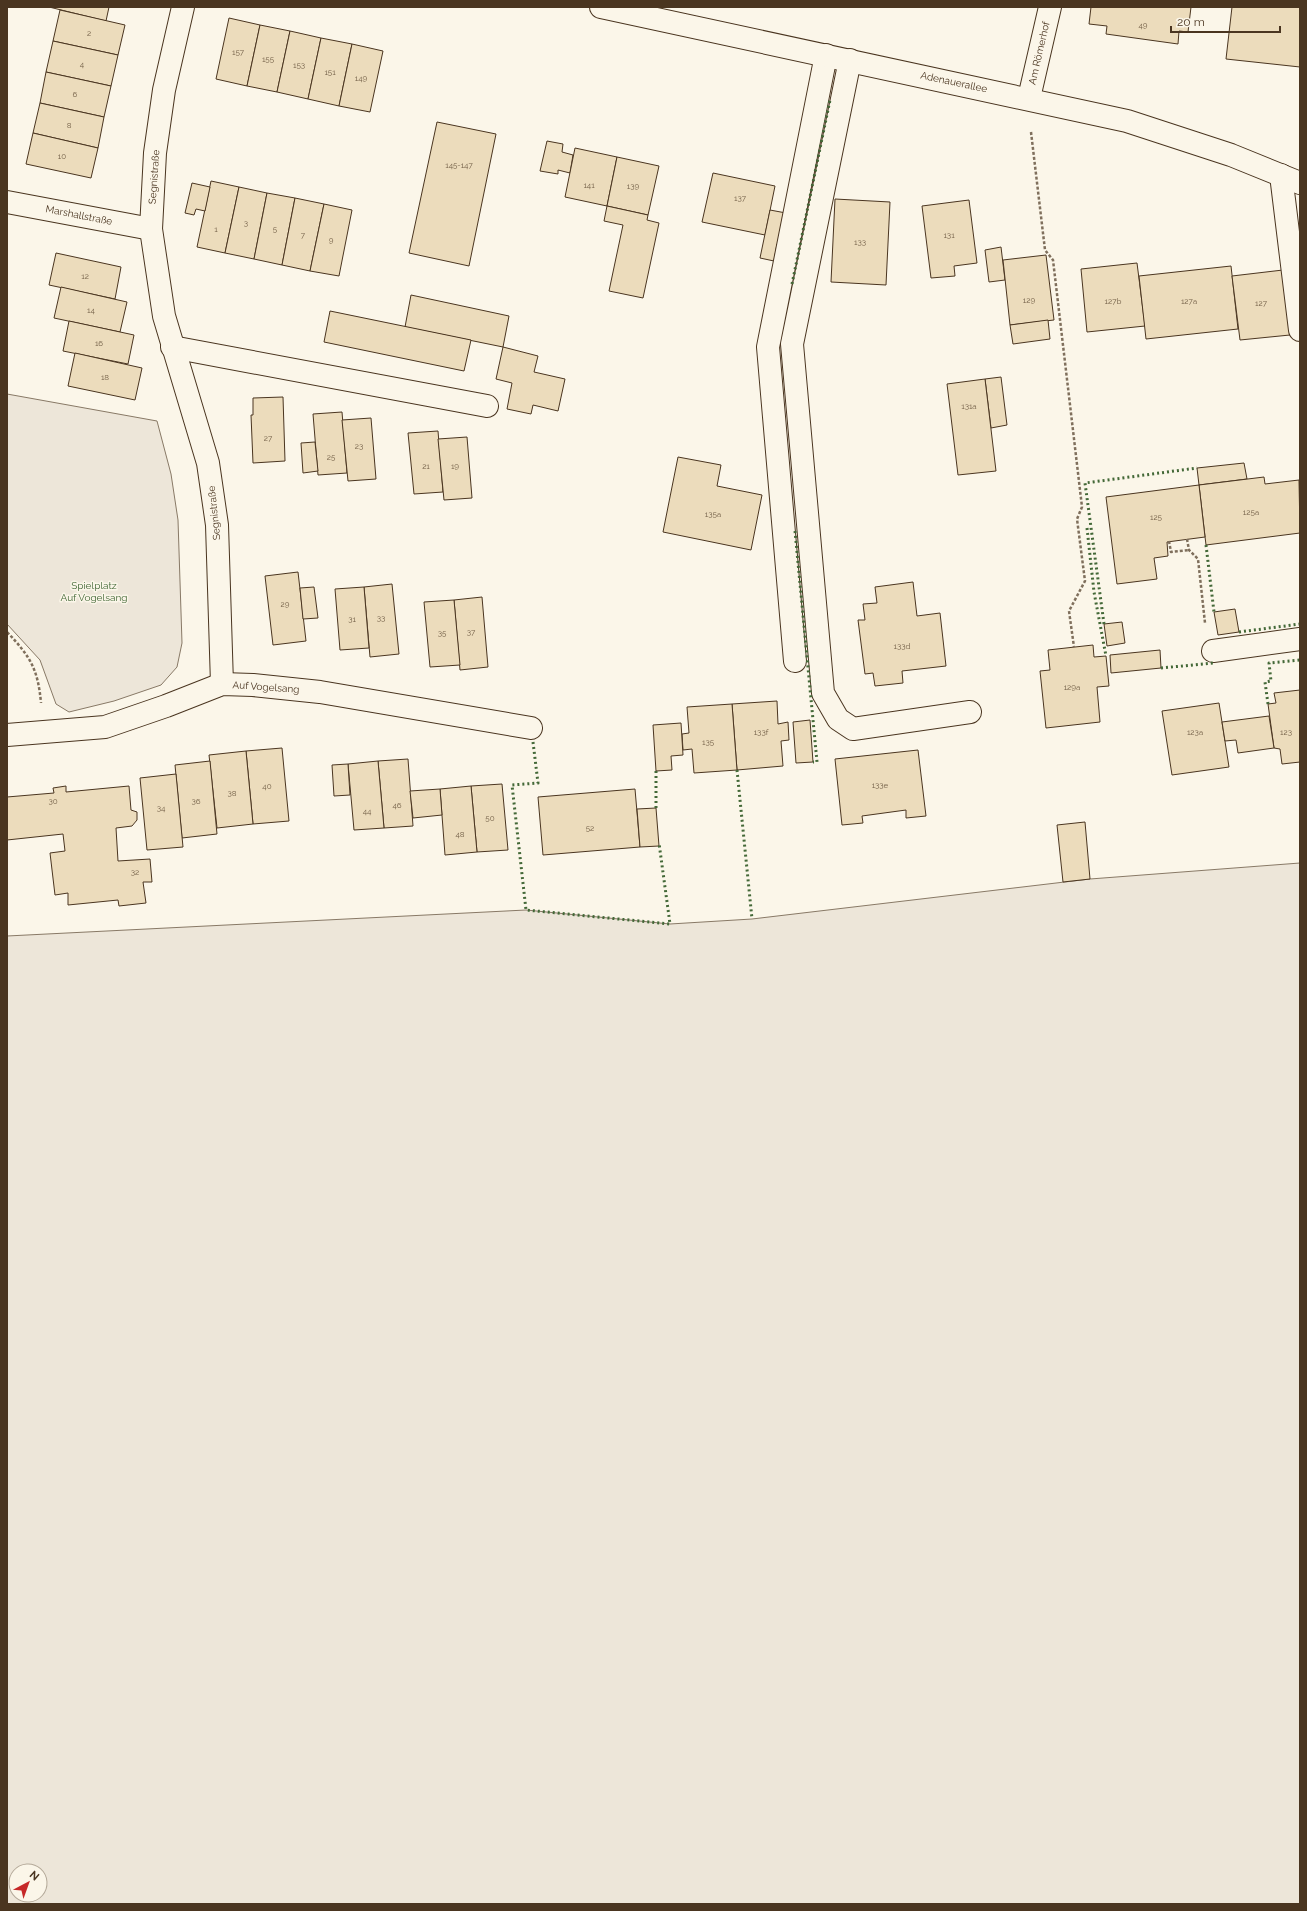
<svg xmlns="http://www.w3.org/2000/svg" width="1307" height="1911" font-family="Raleway,sans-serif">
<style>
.green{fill:#ede6d9;stroke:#887966;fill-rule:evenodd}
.building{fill:#ecdcbc;stroke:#4a3520}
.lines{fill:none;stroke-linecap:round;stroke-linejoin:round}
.minor-casing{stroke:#4a3520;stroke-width:24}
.major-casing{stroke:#4a3520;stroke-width:24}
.path{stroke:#7f6f5c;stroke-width:2.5;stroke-dasharray:3 2;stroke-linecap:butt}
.minor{stroke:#fbf6e9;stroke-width:22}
.major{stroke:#fbf6e9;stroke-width:22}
.hedge{stroke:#436837;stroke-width:3;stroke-dasharray:2 3;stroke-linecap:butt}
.labels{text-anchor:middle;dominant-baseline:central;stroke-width:3;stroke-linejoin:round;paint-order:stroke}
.number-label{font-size:8px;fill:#725f47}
.street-label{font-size:10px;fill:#4a3520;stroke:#fbf6e9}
.park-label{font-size:10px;fill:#436837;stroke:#fbf6e9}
</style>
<rect width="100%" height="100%" fill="#fbf6e9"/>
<g class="green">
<path d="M 7,394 L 157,421 L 171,474 L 178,520 L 182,643 L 177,667 L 161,685 L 114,701 L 69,712 L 56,704 L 40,660 L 7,624 Z"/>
<path d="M 1300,863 L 1300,1904 L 7,1904 L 7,936 L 526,910 L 670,924 L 752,919 L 1090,879 ZM 16,1871 L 40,1871 L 40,1895 L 16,1895 Z"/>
</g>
<g class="building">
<path d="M 49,7 L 109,7 L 106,21 Z"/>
<path d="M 1091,7 L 1191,7 L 1188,32 L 1179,31 L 1178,44 L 1106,34 L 1107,26 L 1089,24 Z"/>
<path d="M 1232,7 L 1300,7 L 1300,67 L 1226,59 Z"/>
<path d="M 60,10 L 125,25 L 118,55 L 53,41 Z"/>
<path d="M 229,18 L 260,25 L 247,86 L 216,79 Z"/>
<path d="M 260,25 L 290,31 L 277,92 L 247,86 Z"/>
<path d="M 290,31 L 321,38 L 308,99 L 277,92 Z"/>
<path d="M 321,38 L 352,44 L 339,106 L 308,99 Z"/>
<path d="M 53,41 L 118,55 L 111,86 L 46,72 Z"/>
<path d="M 352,44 L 383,51 L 370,112 L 339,106 Z"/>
<path d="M 46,72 L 111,86 L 104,117 L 40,103 Z"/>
<path d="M 40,103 L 104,117 L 98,148 L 33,133 Z"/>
<path d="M 437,122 L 496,134 L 469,266 L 409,253 Z"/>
<path d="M 33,133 L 98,148 L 91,178 L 26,164 Z"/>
<path d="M 547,141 L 563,144 L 562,152 L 573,155 L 570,173 L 558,170 L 558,174 L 540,171 Z"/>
<path d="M 575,148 L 617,157 L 607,206 L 565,197 Z"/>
<path d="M 617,157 L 659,166 L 648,215 L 607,206 Z"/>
<path d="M 713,173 L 775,186 L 765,235 L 702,222 Z"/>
<path d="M 211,181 L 239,187 L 225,253 L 197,247 Z"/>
<path d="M 192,183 L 210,187 L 205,211 L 196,209 L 194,215 L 185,213 Z"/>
<path d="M 239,187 L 267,193 L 254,259 L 225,253 Z"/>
<path d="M 267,193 L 295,198 L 282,265 L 254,259 Z"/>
<path d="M 295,198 L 324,204 L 310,271 L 282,265 Z"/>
<path d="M 835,199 L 890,202 L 886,285 L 831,282 Z"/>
<path d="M 969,200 L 977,263 L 954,266 L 955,276 L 931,278 L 922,206 Z"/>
<path d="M 324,204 L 352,210 L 339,276 L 310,271 Z"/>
<path d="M 607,206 L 648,215 L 647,220 L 659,223 L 643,298 L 609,291 L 623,225 L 604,221 Z"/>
<path d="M 770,210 L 786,213 L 780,245 L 777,244 L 774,261 L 760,258 Z"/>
<path d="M 1001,247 L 1005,280 L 989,282 L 985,250 Z"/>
<path d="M 56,253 L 121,267 L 115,299 L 49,285 Z"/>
<path d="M 1046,255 L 1054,320 L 1010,325 L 1003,260 Z"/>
<path d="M 1137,263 L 1145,326 L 1087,332 L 1081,269 Z"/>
<path d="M 1231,266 L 1238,329 L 1146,339 L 1139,276 Z"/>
<path d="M 1283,270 L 1290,335 L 1240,340 L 1232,276 Z"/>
<path d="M 61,287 L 127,302 L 120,332 L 54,318 Z"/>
<path d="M 411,295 L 509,316 L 503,347 L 405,327 Z"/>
<path d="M 330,311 L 471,340 L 464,371 L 324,342 Z"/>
<path d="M 1048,320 L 1050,339 L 1013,344 L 1010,325 Z"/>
<path d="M 69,321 L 134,335 L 128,364 L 63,351 Z"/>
<path d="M 503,347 L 538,356 L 534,372 L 565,379 L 558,411 L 533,405 L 531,414 L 507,409 L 512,383 L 496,379 Z"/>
<path d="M 75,353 L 142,368 L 135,400 L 68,386 Z"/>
<path d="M 1001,377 L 1007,425 L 991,428 L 985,379 Z"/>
<path d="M 985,379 L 996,471 L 958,475 L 947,384 Z"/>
<path d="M 283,397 L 285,461 L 253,463 L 251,415 L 253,415 L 253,398 Z"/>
<path d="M 342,412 L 347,473 L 318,475 L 313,414 Z"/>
<path d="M 371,418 L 376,479 L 348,481 L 342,420 Z"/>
<path d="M 438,431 L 443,492 L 414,494 L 408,433 Z"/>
<path d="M 467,437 L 472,498 L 444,500 L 438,439 Z"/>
<path d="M 315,442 L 318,471 L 303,473 L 301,443 Z"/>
<path d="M 678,457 L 721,465 L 717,486 L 762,495 L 751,550 L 663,532 Z"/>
<path d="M 1244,463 L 1247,479 L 1199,485 L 1197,468 Z"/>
<path d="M 1264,477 L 1265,484 L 1299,480 L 1300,533 L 1206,545 L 1199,485 Z"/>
<path d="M 1199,485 L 1205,537 L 1167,542 L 1168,556 L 1154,558 L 1157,579 L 1117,584 L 1106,497 Z"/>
<path d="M 298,572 L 306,641 L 273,645 L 265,576 Z"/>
<path d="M 913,582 L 917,616 L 940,613 L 946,666 L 902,671 L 903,683 L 875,686 L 873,673 L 865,674 L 858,620 L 865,620 L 863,604 L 877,603 L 875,587 Z"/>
<path d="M 392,584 L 399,654 L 370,657 L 364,587 Z"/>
<path d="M 314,587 L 318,618 L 303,619 L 300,588 Z"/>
<path d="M 364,587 L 369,648 L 340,650 L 335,589 Z"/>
<path d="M 482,597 L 488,667 L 460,670 L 454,600 Z"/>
<path d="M 454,600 L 460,665 L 430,667 L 424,602 Z"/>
<path d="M 1235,609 L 1239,632 L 1218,635 L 1214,612 Z"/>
<path d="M 1122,622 L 1125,643 L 1107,646 L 1104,624 Z"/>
<path d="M 1093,645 L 1094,657 L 1106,656 L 1109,686 L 1097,687 L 1100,722 L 1046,728 L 1040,671 L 1050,670 L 1048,650 Z"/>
<path d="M 1160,650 L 1161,668 L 1111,673 L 1110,655 Z"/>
<path d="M 1300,690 L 1300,762 L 1282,764 L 1280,749 L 1274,748 L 1268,704 L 1276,703 L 1274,693 Z"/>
<path d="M 777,701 L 778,724 L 788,722 L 789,740 L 781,741 L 783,766 L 737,770 L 732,704 Z"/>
<path d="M 1219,703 L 1229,767 L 1172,775 L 1162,711 Z"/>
<path d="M 732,704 L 737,770 L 694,773 L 692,749 L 683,750 L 682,734 L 689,733 L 687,707 Z"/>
<path d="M 1269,716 L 1274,748 L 1238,753 L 1236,740 L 1225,741 L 1222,722 Z"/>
<path d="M 810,720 L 813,762 L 796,763 L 793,722 Z"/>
<path d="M 681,723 L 683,755 L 671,756 L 672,770 L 656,771 L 653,725 Z"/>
<path d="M 282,748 L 289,821 L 253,824 L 246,751 Z"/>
<path d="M 918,750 L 926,816 L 906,818 L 906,810 L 862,816 L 863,823 L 842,825 L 835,759 Z"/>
<path d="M 246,751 L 253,824 L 217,828 L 209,755 Z"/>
<path d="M 408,759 L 413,826 L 384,828 L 378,761 Z"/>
<path d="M 210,761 L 217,834 L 182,838 L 175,765 Z"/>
<path d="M 378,761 L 384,828 L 354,830 L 348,764 Z"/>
<path d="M 348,764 L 350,795 L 334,796 L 332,765 Z"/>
<path d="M 176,774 L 183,847 L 147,850 L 140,778 Z"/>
<path d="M 502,784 L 508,850 L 477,852 L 471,786 Z"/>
<path d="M 66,786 L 66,792 L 129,786 L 131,810 L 137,812 L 137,820 L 132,826 L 116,828 L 118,861 L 150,859 L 152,882 L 143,882 L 146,903 L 119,906 L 118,900 L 68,905 L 68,893 L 55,895 L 50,853 L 65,851 L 63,834 L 7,840 L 7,797 L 54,793 L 53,788 Z"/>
<path d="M 471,786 L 477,852 L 445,855 L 440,789 Z"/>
<path d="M 440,789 L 442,815 L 413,818 L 410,791 Z"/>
<path d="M 635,789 L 640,847 L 543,855 L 538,797 Z"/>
<path d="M 656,808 L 659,846 L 640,847 L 637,809 Z"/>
<path d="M 1085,822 L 1090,879 L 1063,882 L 1057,825 Z"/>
</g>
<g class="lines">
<defs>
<g id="minor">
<path d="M 183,7 L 164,90 L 155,153 L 151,229 L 164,316 L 208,463 L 217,525 L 222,684"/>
<path d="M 850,60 L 792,344 L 823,693 L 838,719 L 853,729 L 970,712"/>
<path d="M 1029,98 L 1050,7"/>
<path d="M 1281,175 L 1300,330"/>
<path d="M 7,202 L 151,229"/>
<path d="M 172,347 L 487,406"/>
<path d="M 1213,651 L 1300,639"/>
<path d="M 795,661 L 768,347 L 826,55"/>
<path d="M 7,735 L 105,727 L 166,706 L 222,684 L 253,685 L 320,692 L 531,728"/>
</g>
<path id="major" d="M 601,7 L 1127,121 L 1231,155 L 1300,183"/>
</defs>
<use href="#minor" class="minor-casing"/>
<use href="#major" class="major-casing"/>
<g class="path">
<path d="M 1031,132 L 1045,250 L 1053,260 L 1082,507 L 1077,519 L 1085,581 L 1069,611 L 1074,647"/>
<path d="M 1187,539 L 1189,550 L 1198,559 L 1205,623"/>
<path d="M 1169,541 L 1171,552 L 1189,550"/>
<path d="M 7,632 C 30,656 38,669 41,703"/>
</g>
<use href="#minor" class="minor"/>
<use href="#major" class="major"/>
<g class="hedge">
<path d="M 792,284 L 830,100"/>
<path d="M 1087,528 L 1094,592 L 1106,656"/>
<path d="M 795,531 L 817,762 L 813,762"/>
<path d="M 1206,545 L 1214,612"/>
<path d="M 1104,624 L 1085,483 L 1197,468"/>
<path d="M 1239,632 L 1300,624"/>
<path d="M 1161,668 L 1214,663"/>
<path d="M 1268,704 L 1265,682 L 1271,681 L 1269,663 L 1300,660"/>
<path d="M 533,742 L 538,783 L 512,785 L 526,910 L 670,924 L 659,843"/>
<path d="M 737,770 L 752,919"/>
<path d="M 656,771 L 656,809"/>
</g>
</g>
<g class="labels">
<g class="number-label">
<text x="1143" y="25">49</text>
<text x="89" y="33">2</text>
<text x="238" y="52">157</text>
<text x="268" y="59">155</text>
<text x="82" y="64">4</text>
<text x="299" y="65">153</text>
<text x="330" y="72">151</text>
<text x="361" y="78">149</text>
<text x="75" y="94">6</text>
<text x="69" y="125">8</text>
<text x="62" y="156">10</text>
<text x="459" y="165">145-147</text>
<text x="589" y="185">141</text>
<text x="633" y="186">139</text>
<text x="740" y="198">137</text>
<text x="246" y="223">3</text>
<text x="216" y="229">1</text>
<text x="275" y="229">5</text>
<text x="303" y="235">7</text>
<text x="949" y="235">131</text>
<text x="331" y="240">9</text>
<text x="860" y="242">133</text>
<text x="85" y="276">12</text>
<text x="1029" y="300">129</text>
<text x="1113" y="301">127b</text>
<text x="1189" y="301">127a</text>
<text x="1261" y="303">127</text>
<text x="91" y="310">14</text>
<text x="99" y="343">16</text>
<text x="105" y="377">18</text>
<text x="969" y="406">131a</text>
<text x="268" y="438">27</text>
<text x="359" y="446">23</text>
<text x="331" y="457">25</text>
<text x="426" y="466">21</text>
<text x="455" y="466">19</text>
<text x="1251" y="512">125a</text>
<text x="713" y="514">135a</text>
<text x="1156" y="517">125</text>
<text x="285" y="604">29</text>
<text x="381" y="618">33</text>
<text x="352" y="619">31</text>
<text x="471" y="632">37</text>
<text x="442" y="633">35</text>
<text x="902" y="646">133d</text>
<text x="1072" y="687">129a</text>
<text x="761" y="732">133f</text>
<text x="1195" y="732">123a</text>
<text x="1286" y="732">123</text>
<text x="708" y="742">135</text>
<text x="880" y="785">133e</text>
<text x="267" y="786">40</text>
<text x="232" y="793">38</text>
<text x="53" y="801">30</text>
<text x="196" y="801">36</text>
<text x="397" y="805">46</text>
<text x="161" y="808">34</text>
<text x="367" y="811">44</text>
<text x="490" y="818">50</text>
<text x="590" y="828">52</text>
<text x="460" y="834">48</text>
<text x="135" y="872">32</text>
</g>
<g class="street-label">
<text transform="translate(1039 53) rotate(-77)">Am Römerhof</text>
<text transform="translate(954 82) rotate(12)">Adenauerallee</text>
<text transform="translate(154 177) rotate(-86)">Segnistraße</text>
<text transform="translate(79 215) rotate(11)">Marshallstraße</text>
<text transform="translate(214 513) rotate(-96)">Segnistraße</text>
<text transform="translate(266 687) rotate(4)">Auf Vogelsang</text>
</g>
<g class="park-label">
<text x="94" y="585">Spielplatz<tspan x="94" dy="12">Auf Vogelsang</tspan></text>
</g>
</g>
<rect width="1307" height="1911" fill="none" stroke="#4a3520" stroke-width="16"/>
<g transform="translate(28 1883) rotate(41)"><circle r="19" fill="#fbf6e9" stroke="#b4a999"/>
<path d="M0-3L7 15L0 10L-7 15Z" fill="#c62828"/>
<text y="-6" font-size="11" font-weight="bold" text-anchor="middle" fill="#4a3520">N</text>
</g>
<path d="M1171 26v6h109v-6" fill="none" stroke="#4a3520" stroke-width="2"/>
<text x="1177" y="26" font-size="12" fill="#4a3520" stroke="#fbf6e9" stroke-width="3" paint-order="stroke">20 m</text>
</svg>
